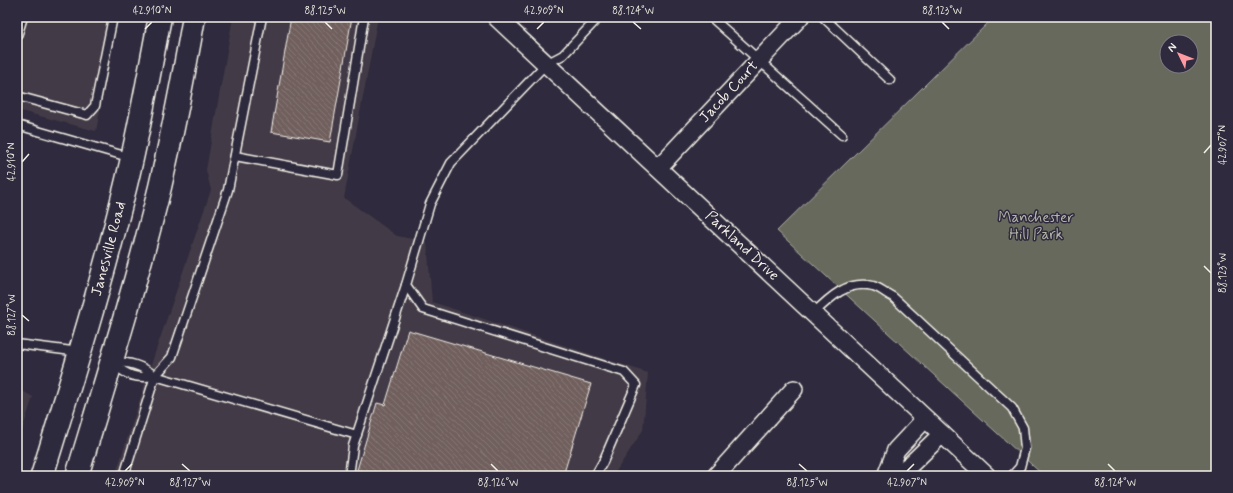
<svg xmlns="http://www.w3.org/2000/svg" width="1233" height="493" font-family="Mynerve,sans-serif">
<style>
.built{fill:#423a47}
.green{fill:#66695b;stroke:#adada2;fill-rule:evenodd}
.building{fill:url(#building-back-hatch);stroke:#f4f1e8}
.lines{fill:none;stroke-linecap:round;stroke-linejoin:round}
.lane-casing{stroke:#f4f1e8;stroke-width:11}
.street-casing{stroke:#f4f1e8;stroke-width:20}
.secondary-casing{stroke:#f4f1e8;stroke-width:25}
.lane{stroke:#2f2a3d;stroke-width:8}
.street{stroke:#2f2a3d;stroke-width:17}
.secondary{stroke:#2f2a3d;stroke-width:22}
.ticks{fill:none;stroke:#f4f1e8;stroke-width:1.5}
.labels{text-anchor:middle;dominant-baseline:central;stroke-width:3;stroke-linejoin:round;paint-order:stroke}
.street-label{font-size:15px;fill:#f4f1e8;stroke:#2f2a3d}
.park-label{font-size:15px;fill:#b4b4a9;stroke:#2f2a3d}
.neatline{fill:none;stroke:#f4f1e8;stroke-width:1.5}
.ticks-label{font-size:10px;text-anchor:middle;fill:#f4f1e8}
</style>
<defs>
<pattern id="building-back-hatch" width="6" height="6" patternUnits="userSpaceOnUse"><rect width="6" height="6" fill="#705e5d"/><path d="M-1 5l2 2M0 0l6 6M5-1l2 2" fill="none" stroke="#857674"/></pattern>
</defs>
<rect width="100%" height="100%" fill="#2f2a3d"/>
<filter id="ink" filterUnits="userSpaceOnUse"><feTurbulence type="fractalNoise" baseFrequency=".025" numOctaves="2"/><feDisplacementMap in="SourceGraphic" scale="8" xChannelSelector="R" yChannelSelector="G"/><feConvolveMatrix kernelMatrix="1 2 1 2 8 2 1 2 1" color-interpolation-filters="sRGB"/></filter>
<g filter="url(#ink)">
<g class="built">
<path d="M 17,17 L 118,17 L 96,131 L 17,110 Z"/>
<path d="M 233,17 L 378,17 L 344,198 L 397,236 L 427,242 L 432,302 L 648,373 L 643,430 L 613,476 L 115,476 L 155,353 L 211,190 L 206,170 Z"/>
<path d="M 17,388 L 33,397 L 17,446 Z"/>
</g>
<path class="green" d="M 994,17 L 1216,17 L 1216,476 L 1044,476 L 777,231 ZM 1167,42 L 1191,42 L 1191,66 L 1167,66 Z"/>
<g class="building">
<path d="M 291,17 L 352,17 L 330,142 L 271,132 Z"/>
<path d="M 408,330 L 591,384 L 563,476 L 378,476 L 357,470 L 377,403 L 385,405 Z"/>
</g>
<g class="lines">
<defs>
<g id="lane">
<path d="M 711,17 L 842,135"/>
<path d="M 823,17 L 890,80"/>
<path d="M 17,36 L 23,17"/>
<path d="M 17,96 L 87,115 L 95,106 L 113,17"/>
<path d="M 17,125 L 132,158"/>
<path d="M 235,156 L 338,175 L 364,17"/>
<path d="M 813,314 C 830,297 848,280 873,286 C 880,288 887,294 893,297 L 1012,408 L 1023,428 L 1025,448 L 1020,467 L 1012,476"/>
<path d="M 17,344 L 80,352"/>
<path d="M 112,362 C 130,362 141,365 155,376 L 357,435"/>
<path d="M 113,363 C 127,376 136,379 155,376"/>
<path d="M 124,476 L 155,376 L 172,357 L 228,190 L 262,17"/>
<path d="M 349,476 L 353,446 L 406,285"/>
<path d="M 595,476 L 603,462 L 636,385 L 624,372 L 423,309 L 406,285 L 430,204 L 451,163 L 546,64 L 563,55 L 599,17"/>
</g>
<g id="street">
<path d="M 496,17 L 987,476"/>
<path d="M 658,168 L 800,17"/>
<path d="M 716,476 L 794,389"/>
<path d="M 886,476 L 896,450 L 925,419"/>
<path d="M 894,476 L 910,465 L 942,434"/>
</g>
<g id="secondary">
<path d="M 42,476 C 70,385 99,293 122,200 C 138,140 148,78 160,17"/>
<path d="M 77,476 C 106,380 136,284 160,187 C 173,131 184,74 194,17"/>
</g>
</defs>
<use href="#lane" class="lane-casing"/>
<use href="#street" class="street-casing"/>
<use href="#secondary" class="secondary-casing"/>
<use href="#lane" class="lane"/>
<use href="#street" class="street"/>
<use href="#secondary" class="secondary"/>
</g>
</g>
<path class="ticks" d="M 325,22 L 332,29M 633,22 L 641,29M 942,22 L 949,29M 145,29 L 152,22M 537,29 L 544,22M 1204,153 L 1211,145M 22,162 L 29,154M 1204,266 L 1211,273M 22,315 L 29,321M 182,464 L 190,471M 491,464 L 498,471M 799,464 L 807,471M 1108,464 L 1115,471M 125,471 L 132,464M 907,471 L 914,464"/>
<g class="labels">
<g class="street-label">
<text transform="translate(729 92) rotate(-47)">Jacob Court</text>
<text transform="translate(742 246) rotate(43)">Parkland Drive</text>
<text transform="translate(109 249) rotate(-75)">Janesville Road</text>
</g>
<g class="park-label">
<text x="1036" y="218">Manchester<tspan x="1036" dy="17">Hill Park</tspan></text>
</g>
</g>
<rect width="1233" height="493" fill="none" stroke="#2f2a3d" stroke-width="44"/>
<g transform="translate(1179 54) rotate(313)"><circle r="19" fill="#2f2a3d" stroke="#7e7a81"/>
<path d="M0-3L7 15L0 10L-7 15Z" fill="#ff9aa2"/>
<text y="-6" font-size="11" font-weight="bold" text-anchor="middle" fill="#f4f1e8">N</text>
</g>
<rect x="22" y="22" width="1189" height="449" class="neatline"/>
<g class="ticks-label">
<text x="152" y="14">42.910°N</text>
<text x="325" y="14">88.125°W</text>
<text x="544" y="14">42.909°N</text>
<text x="633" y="14">88.124°W</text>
<text x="942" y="14">88.123°W</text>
<text transform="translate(1222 145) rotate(-90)" y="4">42.907°N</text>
<text transform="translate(11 162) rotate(-90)" y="4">42.910°N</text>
<text transform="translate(1222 273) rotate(-90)" y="4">88.123°W</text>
<text transform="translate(11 315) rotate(-90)" y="4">88.127°W</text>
<text x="125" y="486">42.909°N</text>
<text x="190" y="486">88.127°W</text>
<text x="498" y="486">88.126°W</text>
<text x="807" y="486">88.125°W</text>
<text x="907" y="486">42.907°N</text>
<text x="1115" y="486">88.124°W</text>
</g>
</svg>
